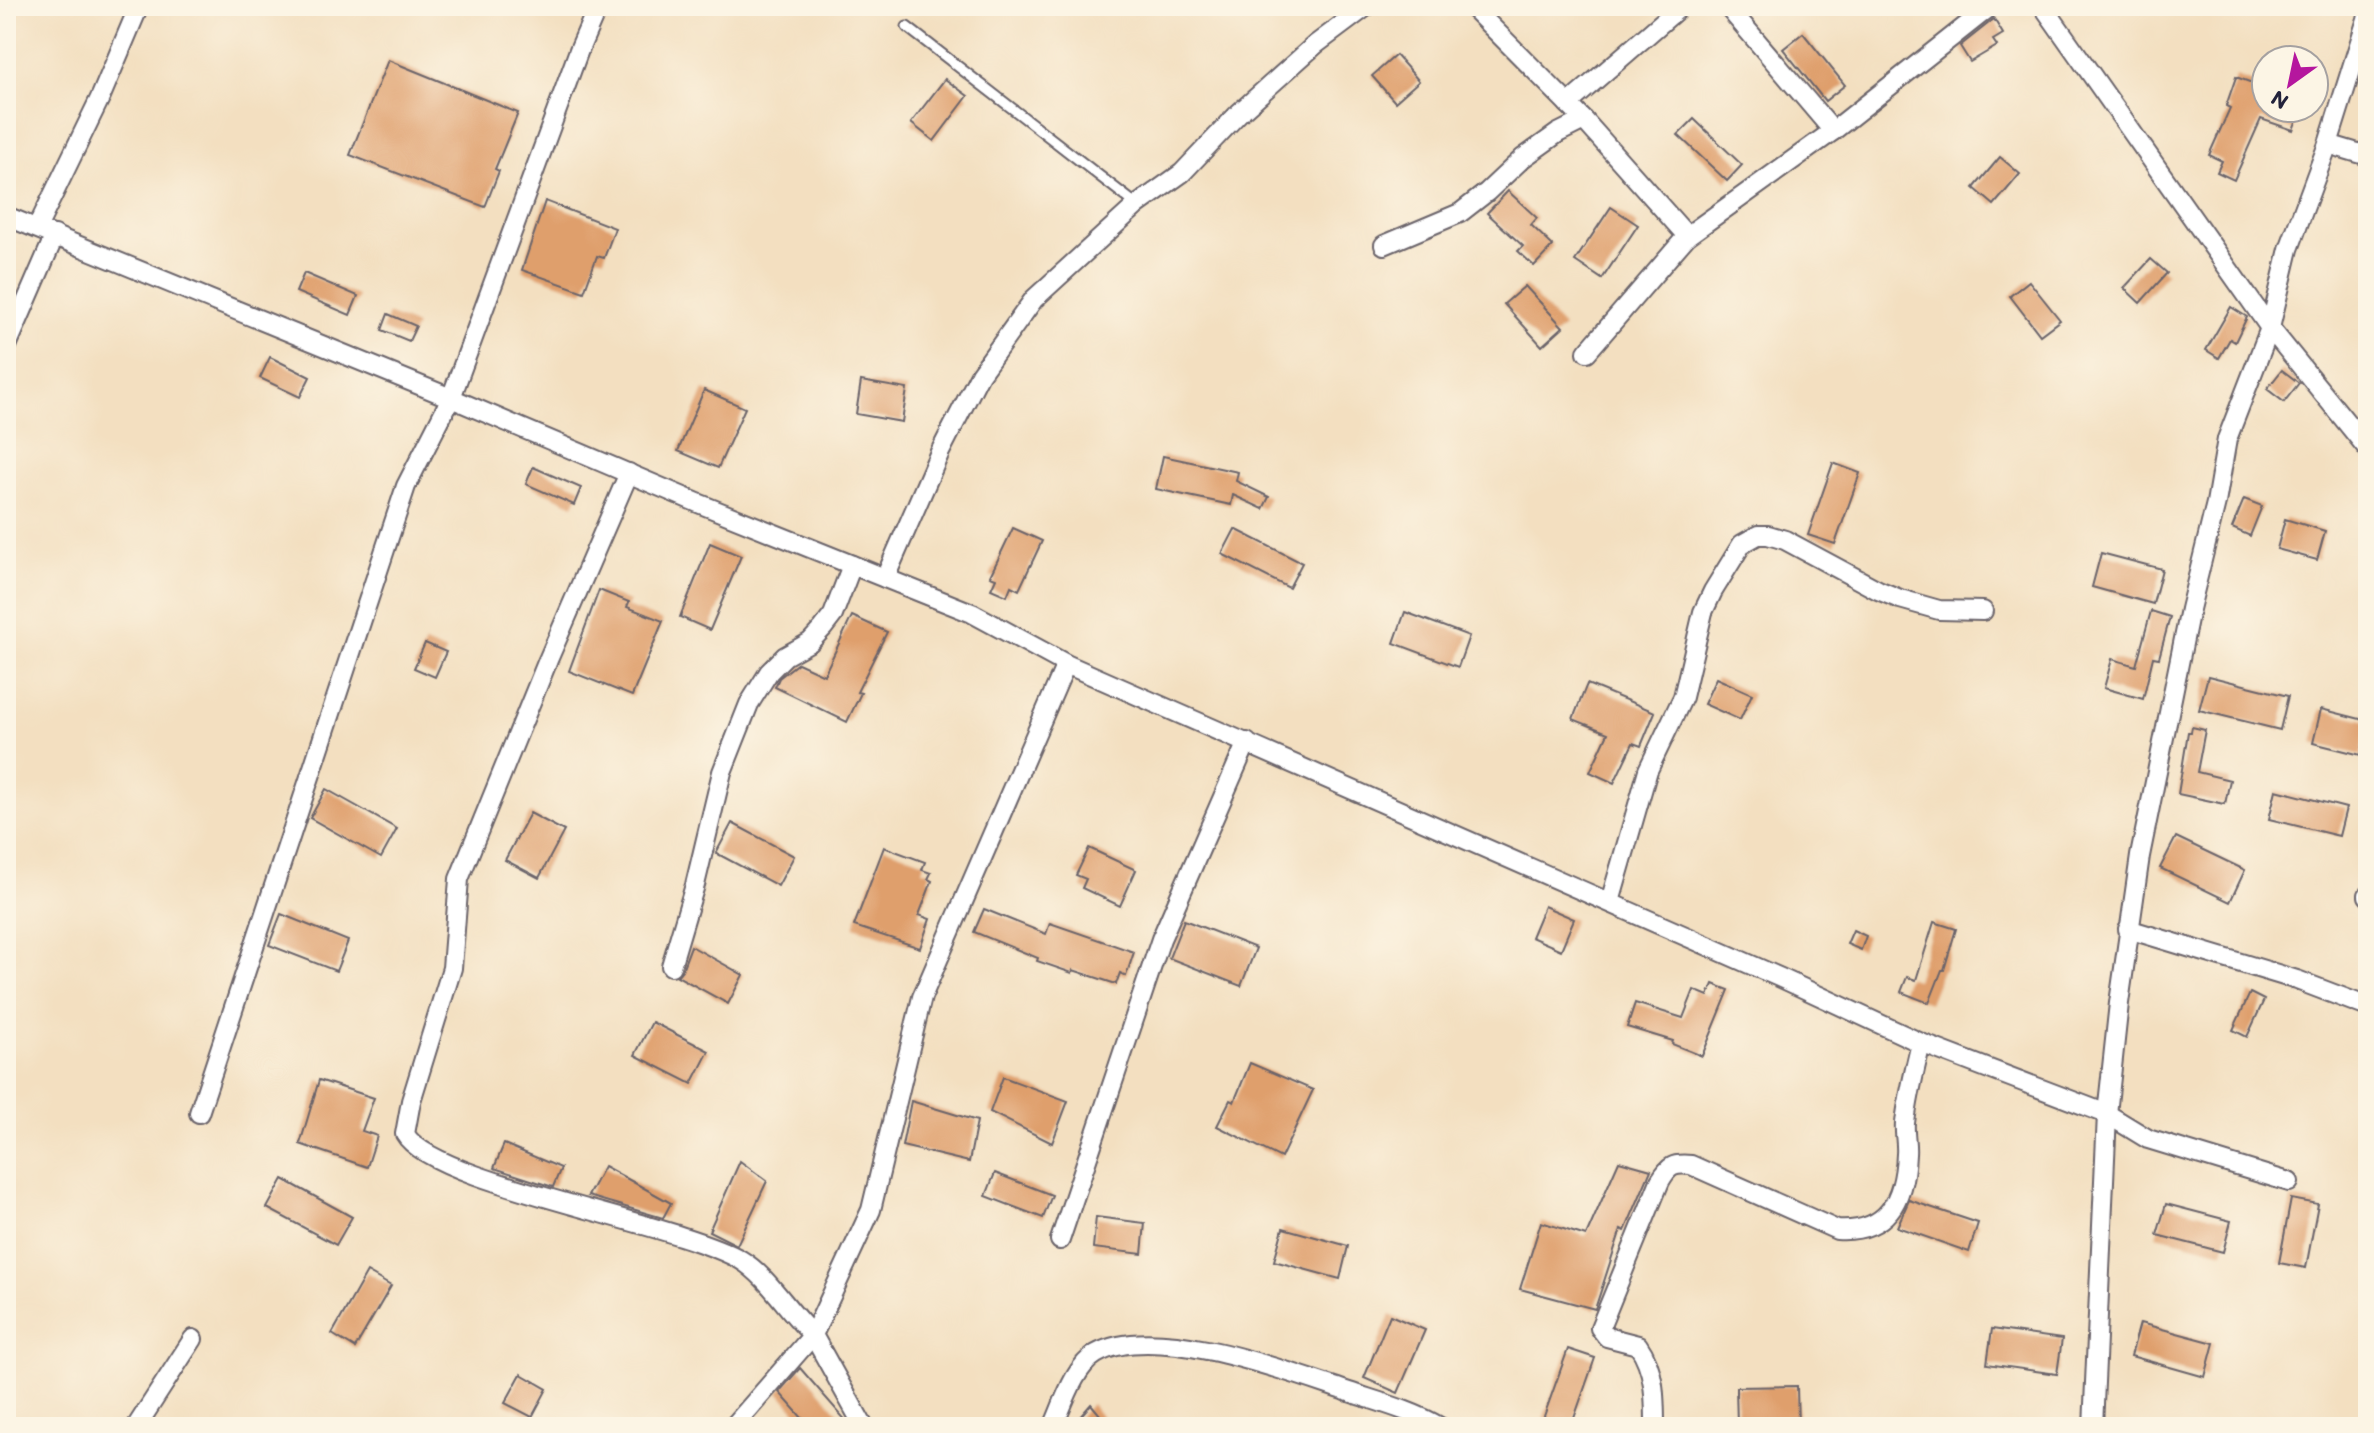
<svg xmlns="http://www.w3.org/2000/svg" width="2374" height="1433" font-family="Itim,sans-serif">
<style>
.building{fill:#df9f6c}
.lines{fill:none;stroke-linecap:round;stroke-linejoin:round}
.lane-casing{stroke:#6b646a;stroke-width:13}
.street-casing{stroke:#6b646a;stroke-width:22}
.lane{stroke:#fff;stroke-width:9}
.street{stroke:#fff;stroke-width:18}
</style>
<rect width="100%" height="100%" fill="#fcf5e5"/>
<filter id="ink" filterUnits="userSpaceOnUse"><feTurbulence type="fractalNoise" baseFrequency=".0125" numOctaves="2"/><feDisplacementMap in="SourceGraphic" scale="16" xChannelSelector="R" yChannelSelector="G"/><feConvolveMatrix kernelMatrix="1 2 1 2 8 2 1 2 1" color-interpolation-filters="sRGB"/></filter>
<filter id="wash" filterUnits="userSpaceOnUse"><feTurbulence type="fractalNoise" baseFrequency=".006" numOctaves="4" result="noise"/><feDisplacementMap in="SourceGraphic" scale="32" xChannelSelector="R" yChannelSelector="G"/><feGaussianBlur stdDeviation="1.8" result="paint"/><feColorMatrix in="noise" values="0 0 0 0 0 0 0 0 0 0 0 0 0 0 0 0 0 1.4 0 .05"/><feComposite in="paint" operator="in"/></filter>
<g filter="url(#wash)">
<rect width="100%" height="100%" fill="#f3dfc0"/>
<g id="blocks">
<g class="building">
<path d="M 1994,19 L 2003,34 L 1993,40 L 1997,46 L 1970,62 L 1960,46 Z"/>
<path d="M 1803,33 L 1845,85 L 1825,101 L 1783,49 Z"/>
<path d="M 1396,55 L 1419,81 L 1395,102 L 1372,76 Z"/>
<path d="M 388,60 L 518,113 L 495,169 L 499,171 L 485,207 L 350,155 Z"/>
<path d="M 2236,77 L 2266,88 L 2266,108 L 2301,108 L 2293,130 L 2261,119 L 2234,180 L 2217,172 L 2222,161 L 2209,155 L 2230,108 L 2226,106 Z"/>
<path d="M 945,79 L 968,96 L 934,141 L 911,123 Z"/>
<path d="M 1694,119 L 1742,165 L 1727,181 L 1678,135 Z"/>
<path d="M 2000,157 L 2020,174 L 1994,205 L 1974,188 Z"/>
<path d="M 1508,191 L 1537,218 L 1531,225 L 1553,246 L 1534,266 L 1518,251 L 1523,246 L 1487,213 Z"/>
<path d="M 545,201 L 615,228 L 604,258 L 597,256 L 584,292 L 522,270 Z"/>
<path d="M 1611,207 L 1638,225 L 1602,279 L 1575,261 Z"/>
<path d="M 2151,259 L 2167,273 L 2140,303 L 2124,288 Z"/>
<path d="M 304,273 L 358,296 L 350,315 L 296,292 Z"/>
<path d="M 2029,281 L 2060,320 L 2040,335 L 2010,296 Z"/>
<path d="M 1525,286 L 1563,327 L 1542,346 L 1504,304 Z"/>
<path d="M 2231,307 L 2247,317 L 2235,342 L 2230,339 L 2219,358 L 2206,350 Z"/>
<path d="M 388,314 L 416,326 L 409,341 L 382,330 Z"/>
<path d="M 270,357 L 310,377 L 300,397 L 260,378 Z"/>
<path d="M 2282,370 L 2299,383 L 2284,402 L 2267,389 Z"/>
<path d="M 861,381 L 907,389 L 902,422 L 856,414 Z"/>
<path d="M 704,390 L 745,408 L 718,468 L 678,451 Z"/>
<path d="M 1163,456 L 1238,472 L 1236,481 L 1269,497 L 1263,509 L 1233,495 L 1231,505 L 1156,489 Z"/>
<path d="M 1833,463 L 1860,473 L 1835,544 L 1808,535 Z"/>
<path d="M 533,467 L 581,488 L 574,505 L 526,484 Z"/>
<path d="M 2244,499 L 2262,506 L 2250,536 L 2232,528 Z"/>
<path d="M 2285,519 L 2325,531 L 2317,560 L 2277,549 Z"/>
<path d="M 1013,528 L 1042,541 L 1019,590 L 1011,586 L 1007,596 L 991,589 L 996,578 L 990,576 Z"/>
<path d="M 1235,529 L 1302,563 L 1289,588 L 1222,554 Z"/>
<path d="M 710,543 L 741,556 L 710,630 L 680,617 Z"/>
<path d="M 2101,553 L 2162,569 L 2153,604 L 2092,587 Z"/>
<path d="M 599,590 L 629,602 L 627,607 L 663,621 L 632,696 L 569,671 Z"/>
<path d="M 2151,611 L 2170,617 L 2159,658 L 2153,657 L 2143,699 L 2104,688 L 2112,659 L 2136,666 Z"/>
<path d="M 1405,612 L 1469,636 L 1458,667 L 1394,643 Z"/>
<path d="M 852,616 L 887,632 L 857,692 L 861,693 L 847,722 L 775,687 L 779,678 L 798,663 L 824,675 Z"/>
<path d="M 425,643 L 446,652 L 435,677 L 414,668 Z"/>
<path d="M 2208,676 L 2288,696 L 2280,730 L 2199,710 Z"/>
<path d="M 1716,678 L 1752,694 L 1740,720 L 1704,704 Z"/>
<path d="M 1587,684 L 1655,712 L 1641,746 L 1633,743 L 1614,783 L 1590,772 L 1608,733 L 1573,719 Z"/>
<path d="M 2321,709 L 2368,721 L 2361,755 L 2313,743 Z"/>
<path d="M 2192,727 L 2205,730 L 2197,772 L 2230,780 L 2225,804 L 2178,794 L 2188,732 L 2191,732 Z"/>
<path d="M 326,789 L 397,829 L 381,858 L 310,818 Z"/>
<path d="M 2276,790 L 2346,808 L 2339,836 L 2269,819 Z"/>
<path d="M 530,813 L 564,831 L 539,878 L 505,860 Z"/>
<path d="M 732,823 L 794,856 L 778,886 L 716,853 Z"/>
<path d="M 2176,837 L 2245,870 L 2230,902 L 2160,868 Z"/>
<path d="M 884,847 L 925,862 L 922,870 L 931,873 L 928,879 L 932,881 L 919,915 L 930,919 L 920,948 L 854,926 Z"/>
<path d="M 1089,848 L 1136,870 L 1120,906 L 1082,888 L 1086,879 L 1076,875 Z"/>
<path d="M 1544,906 L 1574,919 L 1561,950 L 1531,937 Z"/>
<path d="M 984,909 L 1046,934 L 1050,923 L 1134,952 L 1126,976 L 1120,973 L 1116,984 L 1073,970 L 1072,973 L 1037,961 L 1038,958 L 974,932 Z"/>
<path d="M 281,914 L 348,941 L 336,971 L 269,945 Z"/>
<path d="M 1184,920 L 1256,948 L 1241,986 L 1169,958 Z"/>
<path d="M 1934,922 L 1956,929 L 1944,970 L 1942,970 L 1929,1003 L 1901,992 L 1907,977 L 1916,980 Z"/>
<path d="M 1853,930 L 1866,936 L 1861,950 L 1847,944 Z"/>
<path d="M 691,946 L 743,975 L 728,1004 L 677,976 L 682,970 Z"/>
<path d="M 1713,984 L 1729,990 L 1702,1056 L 1672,1044 L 1673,1041 L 1627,1027 L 1635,1003 L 1683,1018 L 1694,990 L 1708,996 Z"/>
<path d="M 2250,993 L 2264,1000 L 2247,1037 L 2233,1030 Z"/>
<path d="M 652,1022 L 709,1051 L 692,1084 L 635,1055 Z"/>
<path d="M 1250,1063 L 1313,1090 L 1281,1158 L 1217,1126 L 1230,1100 L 1234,1102 Z"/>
<path d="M 1003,1077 L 1068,1101 L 1052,1143 L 990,1112 Z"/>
<path d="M 319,1080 L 374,1098 L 362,1131 L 377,1136 L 367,1167 L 300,1144 Z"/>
<path d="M 911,1101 L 977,1121 L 969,1162 L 902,1146 Z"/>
<path d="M 504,1144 L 561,1168 L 553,1187 L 494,1168 Z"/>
<path d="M 740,1161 L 767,1181 L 737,1245 L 709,1231 Z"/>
<path d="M 1619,1161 L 1651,1170 L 1625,1231 L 1621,1229 L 1595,1309 L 1520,1289 L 1541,1222 L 1586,1236 Z"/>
<path d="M 604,1166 L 671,1203 L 663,1218 L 588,1196 Z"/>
<path d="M 995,1173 L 1052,1195 L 1043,1218 L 986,1196 Z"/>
<path d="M 283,1179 L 352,1217 L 336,1245 L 267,1208 Z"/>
<path d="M 2291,1199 L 2318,1204 L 2306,1268 L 2279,1263 Z"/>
<path d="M 1909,1200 L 1978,1223 L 1969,1252 L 1897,1227 Z"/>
<path d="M 2166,1204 L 2231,1221 L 2223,1252 L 2157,1235 Z"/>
<path d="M 1096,1217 L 1145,1223 L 1142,1254 L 1093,1248 Z"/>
<path d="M 1283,1228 L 1348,1246 L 1340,1279 L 1274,1261 Z"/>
<path d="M 367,1272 L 391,1286 L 355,1348 L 332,1334 Z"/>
<path d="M 1390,1315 L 1425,1330 L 1398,1393 L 1364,1378 Z"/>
<path d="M 2140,1323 L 2214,1343 L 2205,1377 L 2131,1356 Z"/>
<path d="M 1992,1329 L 2062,1339 L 2057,1374 L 1987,1364 Z"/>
<path d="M 1568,1349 L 1595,1358 L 1571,1427 L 1543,1419 Z"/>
<path d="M 800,1368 L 848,1423 L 850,1427 L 810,1427 L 779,1392 Z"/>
<path d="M 521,1374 L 547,1389 L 532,1417 L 505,1403 Z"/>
<path d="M 1797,1386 L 1798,1427 L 1737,1425 L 1736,1387 Z"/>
<path d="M 1091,1404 L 1110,1427 L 1071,1427 Z"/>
</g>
</g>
</g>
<g filter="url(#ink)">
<use href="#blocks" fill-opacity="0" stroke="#6b646a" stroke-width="2"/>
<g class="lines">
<defs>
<path id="lane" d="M 907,27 L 1137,205"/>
<g id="street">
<path d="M 1471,6 L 1584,120 L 1687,236"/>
<path d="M 1727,6 L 1833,131"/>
<path d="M 2043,6 L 2270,328 L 2368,449"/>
<path d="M 1568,104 L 1681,6"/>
<path d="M 2328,144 L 2368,156"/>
<path d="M 6,216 L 451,398 L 698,503 L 972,613 L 1066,664 L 1781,978 L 1921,1043 L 2107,1114 L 2148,1139 L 2289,1182"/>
<path d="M 37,228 L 101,96 L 139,6"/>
<path d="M 1384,245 L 1460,213 L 1487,192 L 1523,158 L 1558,133 L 1584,120"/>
<path d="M 6,348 L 55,235"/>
<path d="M 1587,352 L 1687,236 L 1833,131 L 1991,6"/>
<path d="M 629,473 L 548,660 L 459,879 L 452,968 L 411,1101 L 405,1134 C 432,1183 676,1222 741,1260 C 769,1277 788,1312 813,1335 L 733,1427"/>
<path d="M 885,578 L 940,452 L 980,374 L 1034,299 L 1137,205 L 1182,173 L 1239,113 L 1315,45 L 1367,6"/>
<path d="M 2368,896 L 2368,895"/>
<path d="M 1610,902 L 1648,770 L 1683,697 L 1703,612 L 1713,591 L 1742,544 L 1758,535 L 1768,535 L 1785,540 L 1878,590 L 1900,599 L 1939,610 L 1983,611"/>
<path d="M 2128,929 L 2297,980 L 2368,1007"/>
<path d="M 671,966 L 695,885 L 722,772 L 749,704 L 769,672 L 785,656 L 810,642 L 823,628 L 833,615 L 852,565"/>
<path d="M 199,1113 L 406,486 L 451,398 L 579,50 L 598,6"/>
<path d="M 1060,1240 L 1161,939 L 1247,742"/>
<path d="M 136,1427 L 193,1339"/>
<path d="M 864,1427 L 813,1335 L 871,1210 L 922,997 L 1066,664"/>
<path d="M 1053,1427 C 1063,1405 1074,1367 1096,1354 C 1154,1321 1289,1372 1349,1392 C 1379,1402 1413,1411 1440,1427"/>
<path d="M 1655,1427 C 1655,1398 1655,1369 1638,1345 L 1607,1337 L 1600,1328 L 1660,1181 C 1669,1166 1673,1163 1691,1165 L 1837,1230 C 1887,1233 1904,1201 1906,1154 C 1907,1144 1904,1133 1905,1123 C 1908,1096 1915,1069 1921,1043"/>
<path d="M 2093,1427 L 2107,1114 L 2119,1003 L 2140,856 L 2190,609 L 2216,503 L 2227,439 L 2270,328 L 2289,249 L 2328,144 L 2368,16"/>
</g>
</defs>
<use href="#lane" class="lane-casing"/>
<use href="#street" class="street-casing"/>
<use href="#lane" class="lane"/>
<use href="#street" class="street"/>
</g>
</g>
<rect width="2374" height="1433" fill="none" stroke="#fcf5e5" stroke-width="32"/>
<g transform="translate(2290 84) rotate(213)"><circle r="38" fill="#fcf5e5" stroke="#a5a1a1" stroke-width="2"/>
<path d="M0-6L14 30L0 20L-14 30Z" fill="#b5179e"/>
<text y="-12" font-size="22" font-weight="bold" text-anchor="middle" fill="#22223b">N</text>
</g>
</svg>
